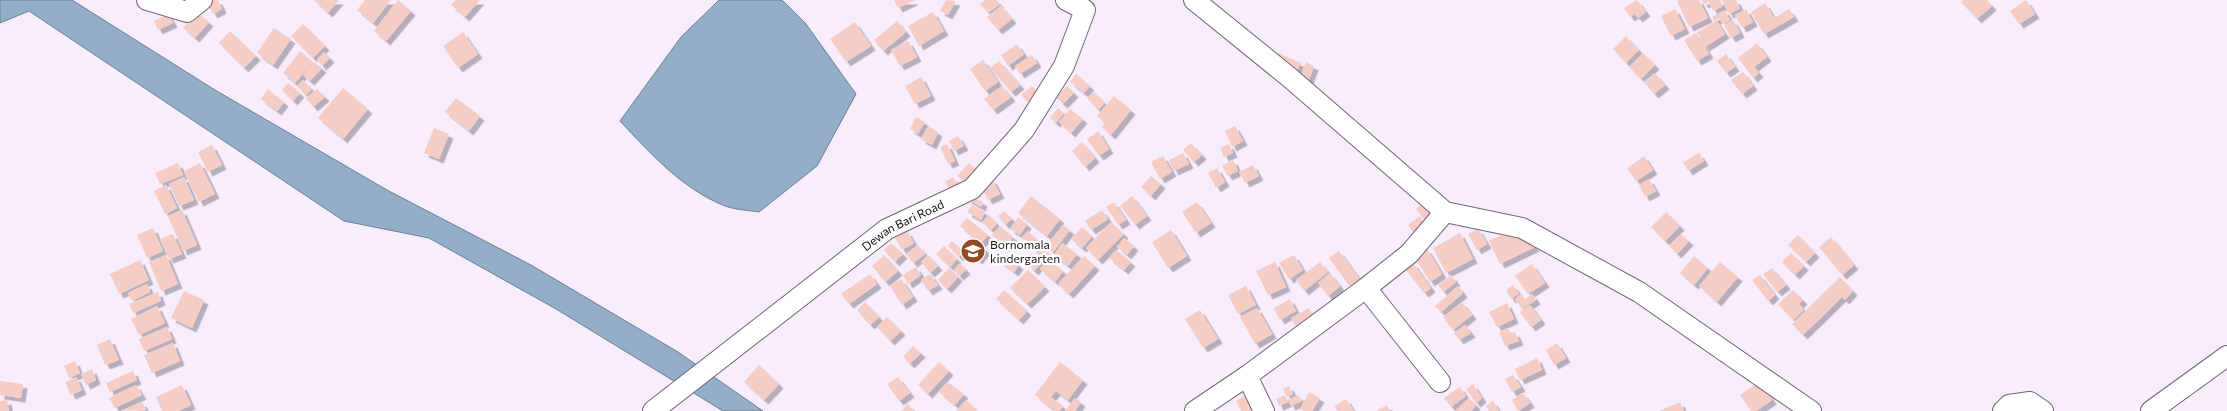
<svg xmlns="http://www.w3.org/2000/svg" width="2227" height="411" font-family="Commissioner,sans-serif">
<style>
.water{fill:#93aec7;stroke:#6e7f93}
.building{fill:#f5cdc5;filter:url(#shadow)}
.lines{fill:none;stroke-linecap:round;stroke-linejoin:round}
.minor-casing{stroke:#726677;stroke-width:22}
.minor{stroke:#fff;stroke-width:20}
.labels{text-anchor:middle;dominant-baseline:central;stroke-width:4.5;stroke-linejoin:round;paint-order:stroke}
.street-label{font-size:12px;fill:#171219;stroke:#fff}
.poi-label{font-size:12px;fill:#171219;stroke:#fff;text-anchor:start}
</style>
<defs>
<filter id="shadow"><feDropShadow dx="4.5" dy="4.5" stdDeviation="0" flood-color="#0004"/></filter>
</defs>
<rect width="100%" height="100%" fill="#f8edfd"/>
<g class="water">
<path d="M 0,0 L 72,0 L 215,90 L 387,190 L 531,265 L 678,352 L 763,411 L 723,411 L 556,309 L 429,238 L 344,221 L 29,11 L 0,23 Z"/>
<path d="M 719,0 L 782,0 L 806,24 L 856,94 L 817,166 L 759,212 C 748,210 735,210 725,206 C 682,189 650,153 620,121 L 681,37 Z"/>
</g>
<g class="building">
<path d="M 213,0 L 218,0 L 222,9 L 213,14 L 207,3 Z"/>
<path d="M 314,0 L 339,0 L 328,13 Z"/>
<path d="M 365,0 L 391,0 L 373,23 L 357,10 Z"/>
<path d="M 398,0 L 411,11 L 386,41 L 374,31 Z"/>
<path d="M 456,0 L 480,0 L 465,17 L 451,5 Z"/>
<path d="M 894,0 L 915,0 L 898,8 Z"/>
<path d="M 946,0 L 956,1 L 948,15 L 940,11 Z"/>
<path d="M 985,0 L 996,0 L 1000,4 L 988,13 L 980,4 Z"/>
<path d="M 1637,0 L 1646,12 L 1638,18 L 1635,14 L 1630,17 L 1624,8 Z"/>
<path d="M 1680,0 L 1699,0 L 1708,18 L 1689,27 L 1677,1 Z"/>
<path d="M 1702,0 L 1720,0 L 1723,6 L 1713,11 L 1709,2 L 1704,4 Z"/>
<path d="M 1722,0 L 1736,0 L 1740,8 L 1729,14 Z"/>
<path d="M 1963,0 L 1987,0 L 1992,6 L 1977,19 L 1961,2 Z"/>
<path d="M 2026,0 L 2035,14 L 2019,24 L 2010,11 Z"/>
<path d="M 1765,3 L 1774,18 L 1789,9 L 1794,17 L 1764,34 L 1751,12 Z"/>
<path d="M 1001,6 L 1012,19 L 998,30 L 987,17 Z"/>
<path d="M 1675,9 L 1685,29 L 1671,36 L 1661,16 Z"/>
<path d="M 1746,9 L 1753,22 L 1742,28 L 1735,15 Z"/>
<path d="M 1725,10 L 1730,20 L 1723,24 L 1719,18 L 1716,20 L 1725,34 L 1705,47 L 1697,32 L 1715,22 L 1712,17 Z"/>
<path d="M 197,12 L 209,22 L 195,38 L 183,28 Z"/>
<path d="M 933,12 L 944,31 L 919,46 L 908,26 Z"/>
<path d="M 168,14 L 173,23 L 158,30 L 154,21 Z"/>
<path d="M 1733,20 L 1740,33 L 1731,38 L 1724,25 Z"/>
<path d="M 897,21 L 906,32 L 883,51 L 874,40 Z"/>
<path d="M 855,22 L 871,46 L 846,62 L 830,39 Z"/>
<path d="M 303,24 L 325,46 L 313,58 L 291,36 Z"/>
<path d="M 274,28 L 291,39 L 273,65 L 257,53 Z"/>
<path d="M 230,31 L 256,56 L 244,68 L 219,43 Z"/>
<path d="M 463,32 L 478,54 L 458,68 L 443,46 Z"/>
<path d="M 1696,33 L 1709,54 L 1697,61 L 1684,40 Z"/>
<path d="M 1626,36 L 1639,50 L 1626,63 L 1613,49 Z"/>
<path d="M 908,41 L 917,57 L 900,66 L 891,50 Z"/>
<path d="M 1757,43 L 1767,57 L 1754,67 L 1759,73 L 1753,78 L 1738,58 Z"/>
<path d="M 1017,44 L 1024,54 L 1008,66 L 1001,55 Z"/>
<path d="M 300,51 L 313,62 L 295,83 L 283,73 Z"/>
<path d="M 324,52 L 330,58 L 322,66 L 317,60 Z"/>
<path d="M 1276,52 L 1301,63 L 1296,73 L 1271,63 Z"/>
<path d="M 1643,53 L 1655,65 L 1641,79 L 1629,67 Z"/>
<path d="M 1726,54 L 1735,67 L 1726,73 L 1717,61 Z"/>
<path d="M 1032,55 L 1037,63 L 1020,74 L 1015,66 Z"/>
<path d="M 983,60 L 998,82 L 985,91 L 970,69 Z"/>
<path d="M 999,61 L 1020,85 L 1011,92 L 990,68 Z"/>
<path d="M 314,62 L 322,68 L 310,81 L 303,75 Z"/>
<path d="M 1306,62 L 1314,66 L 1307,86 L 1298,83 Z"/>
<path d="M 1743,72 L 1753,86 L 1742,94 L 1731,80 Z"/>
<path d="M 1655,73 L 1665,85 L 1654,94 L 1644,82 Z"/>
<path d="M 1076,74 L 1090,86 L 1084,93 L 1070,82 Z"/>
<path d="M 921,77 L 931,96 L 915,104 L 905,86 Z"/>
<path d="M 303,80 L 312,89 L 306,95 L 297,86 Z"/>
<path d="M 288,83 L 300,93 L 293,101 L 282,90 Z"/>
<path d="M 1002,86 L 1011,97 L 993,110 L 984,99 Z"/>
<path d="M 1032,86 L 1040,94 L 1030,104 L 1021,95 Z"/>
<path d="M 1067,86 L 1074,93 L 1063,104 L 1056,97 Z"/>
<path d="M 343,88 L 368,109 L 343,139 L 318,118 Z"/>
<path d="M 268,89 L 284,102 L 277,111 L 261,99 Z"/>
<path d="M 317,89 L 325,97 L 313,107 L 306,98 Z"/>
<path d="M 1094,92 L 1105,103 L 1098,110 L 1087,98 Z"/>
<path d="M 1114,96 L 1131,110 L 1111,135 L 1102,127 L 1105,123 L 1097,116 Z"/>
<path d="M 456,98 L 480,116 L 469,131 L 445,112 Z"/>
<path d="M 1058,108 L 1064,113 L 1056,123 L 1050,118 Z"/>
<path d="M 1070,109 L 1083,119 L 1071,133 L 1059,122 Z"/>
<path d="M 916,117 L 925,122 L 918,134 L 910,129 Z"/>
<path d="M 928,126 L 938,132 L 932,145 L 921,139 Z"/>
<path d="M 1235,126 L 1243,141 L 1232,147 L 1225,131 Z"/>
<path d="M 434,128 L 449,134 L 439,159 L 424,153 Z"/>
<path d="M 1098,131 L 1109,149 L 1099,156 L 1087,139 Z"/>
<path d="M 958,136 L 964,146 L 954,151 L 949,141 Z"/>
<path d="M 1082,142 L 1095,158 L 1085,167 L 1072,151 Z"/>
<path d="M 1191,143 L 1202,155 L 1194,162 L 1183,150 Z"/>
<path d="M 947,144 L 955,161 L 948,164 L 940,147 Z"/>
<path d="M 1229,144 L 1233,153 L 1224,157 L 1220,148 Z"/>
<path d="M 212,145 L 222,165 L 208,172 L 198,152 Z"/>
<path d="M 1183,153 L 1189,164 L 1174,171 L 1169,160 Z"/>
<path d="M 1699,153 L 1704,161 L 1688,171 L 1683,162 Z"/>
<path d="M 1163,156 L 1172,172 L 1160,179 L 1151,162 Z"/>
<path d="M 1644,156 L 1653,170 L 1636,181 L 1627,168 Z"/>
<path d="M 1233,160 L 1238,171 L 1228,176 L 1222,166 Z"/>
<path d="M 178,163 L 183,175 L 160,184 L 155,173 Z"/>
<path d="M 200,163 L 215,194 L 199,202 L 184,171 Z"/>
<path d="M 969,163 L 976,170 L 965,182 L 957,176 Z"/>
<path d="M 1253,165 L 1259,176 L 1245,183 L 1239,172 Z"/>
<path d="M 1217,168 L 1225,182 L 1216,188 L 1208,173 Z"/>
<path d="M 1151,176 L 1161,184 L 1151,196 L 1141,187 Z"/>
<path d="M 184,177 L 194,200 L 179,206 L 169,184 Z"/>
<path d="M 953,177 L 961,188 L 953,194 L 945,182 Z"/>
<path d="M 992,179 L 1000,194 L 988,200 L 980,185 Z"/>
<path d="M 1649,179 L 1656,191 L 1645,197 L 1639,185 Z"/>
<path d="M 166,185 L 177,208 L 165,214 L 154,191 Z"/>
<path d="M 969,195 L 983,202 L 981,207 L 967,199 Z"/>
<path d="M 1031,196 L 1060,219 L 1047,236 L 1018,213 Z"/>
<path d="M 1132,196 L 1147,216 L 1135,225 L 1120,206 Z"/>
<path d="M 1426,201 L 1435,214 L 1425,221 L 1416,209 Z"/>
<path d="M 1114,202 L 1126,220 L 1118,225 L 1106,207 Z"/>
<path d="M 1197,202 L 1211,223 L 1196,233 L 1182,212 Z"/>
<path d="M 972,205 L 985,212 L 981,220 L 967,212 Z"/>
<path d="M 182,210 L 197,245 L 183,251 L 168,216 Z"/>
<path d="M 1102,210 L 1108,219 L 1091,230 L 1085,221 Z"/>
<path d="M 1004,211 L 1012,219 L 1005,225 L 998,216 Z"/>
<path d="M 1666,212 L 1680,226 L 1665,241 L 1651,227 Z"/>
<path d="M 989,215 L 997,224 L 991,230 L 982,222 Z"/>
<path d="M 1420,216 L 1426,225 L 1414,233 L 1408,225 Z"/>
<path d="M 1018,217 L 1027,224 L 1020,235 L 1010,229 Z"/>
<path d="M 967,218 L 988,235 L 981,243 L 960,226 Z"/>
<path d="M 1111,222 L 1124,234 L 1098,260 L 1086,248 Z"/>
<path d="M 1063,225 L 1070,230 L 1053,252 L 1046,246 Z"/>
<path d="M 1000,226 L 1013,237 L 1005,247 L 992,235 Z"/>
<path d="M 1082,227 L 1092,236 L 1082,248 L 1071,239 Z"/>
<path d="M 153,228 L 163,251 L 147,258 L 137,235 Z"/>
<path d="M 1516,228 L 1535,247 L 1500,264 L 1489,241 Z"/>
<path d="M 1478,229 L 1487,244 L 1477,250 L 1468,234 Z"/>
<path d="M 1171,230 L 1187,256 L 1168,268 L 1152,242 Z"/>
<path d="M 907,231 L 914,243 L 902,250 L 895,238 Z"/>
<path d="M 1028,231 L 1042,245 L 1036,251 L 1022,237 Z"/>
<path d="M 1460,233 L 1473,259 L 1446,273 L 1433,248 Z"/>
<path d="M 173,234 L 182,254 L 169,259 L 160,239 Z"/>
<path d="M 1681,234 L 1689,241 L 1677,254 L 1669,246 Z"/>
<path d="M 1798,235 L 1815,253 L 1806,262 L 1788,245 Z"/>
<path d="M 971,237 L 986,250 L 978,260 L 963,247 Z"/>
<path d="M 1831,237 L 1854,265 L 1842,275 L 1819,247 Z"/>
<path d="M 1124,238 L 1134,246 L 1127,255 L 1117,247 Z"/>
<path d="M 952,241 L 964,252 L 959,257 L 948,246 Z"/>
<path d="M 891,243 L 903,254 L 895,262 L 884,250 Z"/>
<path d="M 1062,243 L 1077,254 L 1068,266 L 1054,255 Z"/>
<path d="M 918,245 L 925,254 L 913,263 L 906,254 Z"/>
<path d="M 944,246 L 957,259 L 950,267 L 936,254 Z"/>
<path d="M 1043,248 L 1049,254 L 1034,271 L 1028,265 Z"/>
<path d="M 1427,249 L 1442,274 L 1430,282 L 1414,256 Z"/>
<path d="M 1116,250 L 1131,262 L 1124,270 L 1109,258 Z"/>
<path d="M 1339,251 L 1361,281 L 1351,288 L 1329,258 Z"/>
<path d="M 1791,253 L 1804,266 L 1795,275 L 1782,262 Z"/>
<path d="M 1005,254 L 1019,265 L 1014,272 L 1000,261 Z"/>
<path d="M 166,255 L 178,284 L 161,291 L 149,262 Z"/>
<path d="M 884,255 L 898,271 L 885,282 L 872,266 Z"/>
<path d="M 928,255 L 938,266 L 930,273 L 921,262 Z"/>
<path d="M 1294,255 L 1303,270 L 1289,279 L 1279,263 Z"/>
<path d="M 1084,256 L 1095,266 L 1069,294 L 1058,284 Z"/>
<path d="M 1694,256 L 1708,268 L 1694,285 L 1680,273 Z"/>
<path d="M 1048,259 L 1063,271 L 1055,282 L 1040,269 Z"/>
<path d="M 140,260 L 149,280 L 119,294 L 110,274 Z"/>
<path d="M 1275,262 L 1286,287 L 1268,295 L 1256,271 Z"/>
<path d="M 1320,262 L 1328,272 L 1304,291 L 1296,280 Z"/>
<path d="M 1720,262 L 1738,277 L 1717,302 L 1699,286 Z"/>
<path d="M 960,263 L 966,270 L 959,276 L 954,270 Z"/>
<path d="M 1413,263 L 1431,288 L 1424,293 L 1405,269 Z"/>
<path d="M 1532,264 L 1545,283 L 1528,294 L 1515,276 Z"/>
<path d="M 916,267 L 921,275 L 908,284 L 903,275 Z"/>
<path d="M 949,268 L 958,277 L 947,289 L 938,280 Z"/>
<path d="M 1772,268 L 1786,285 L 1777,292 L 1763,274 Z"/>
<path d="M 1028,270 L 1045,287 L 1027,304 L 1010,288 Z"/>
<path d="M 1330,273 L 1340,286 L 1328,296 L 1318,283 Z"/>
<path d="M 870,274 L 877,284 L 849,304 L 841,294 Z"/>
<path d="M 930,274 L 938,285 L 928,291 L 921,280 Z"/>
<path d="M 1451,275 L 1456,282 L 1443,292 L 1438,285 Z"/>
<path d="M 1760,275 L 1775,295 L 1768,301 L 1752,280 Z"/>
<path d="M 1840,277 L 1853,291 L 1845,300 L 1842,297 L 1803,335 L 1792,324 Z"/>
<path d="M 901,279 L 913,297 L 902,305 L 890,286 Z"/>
<path d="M 147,284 L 150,292 L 132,301 L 128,293 Z"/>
<path d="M 1513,285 L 1519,293 L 1511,299 L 1506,290 Z"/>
<path d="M 1246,286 L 1256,305 L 1238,314 L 1228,295 Z"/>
<path d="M 1458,286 L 1463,293 L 1441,312 L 1435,306 Z"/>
<path d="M 1004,290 L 1027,311 L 1019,320 L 996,299 Z"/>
<path d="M 1793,290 L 1803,300 L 1799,304 L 1804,310 L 1793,320 L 1778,304 Z"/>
<path d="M 184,291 L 204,300 L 192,328 L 171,318 Z"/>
<path d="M 158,292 L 161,301 L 133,313 L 129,304 Z"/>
<path d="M 1521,294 L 1525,299 L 1532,294 L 1536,300 L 1522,309 L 1515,299 Z"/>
<path d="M 1290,299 L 1296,311 L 1280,320 L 1274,308 Z"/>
<path d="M 865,302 L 879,317 L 870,325 L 857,310 Z"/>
<path d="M 1462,302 L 1472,315 L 1453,330 L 1443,317 Z"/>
<path d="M 1507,303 L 1514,319 L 1497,327 L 1489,312 Z"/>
<path d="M 1530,305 L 1541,320 L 1531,327 L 1520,312 Z"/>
<path d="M 157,306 L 165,323 L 139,335 L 131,319 Z"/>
<path d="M 1257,308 L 1272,334 L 1255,344 L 1240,317 Z"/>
<path d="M 1309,308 L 1314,317 L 1296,327 L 1291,318 Z"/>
<path d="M 1200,310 L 1218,339 L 1203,348 L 1185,319 Z"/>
<path d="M 887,317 L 901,331 L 890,341 L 877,327 Z"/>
<path d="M 1465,325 L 1471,333 L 1459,340 L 1454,333 Z"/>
<path d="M 167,327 L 172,339 L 144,351 L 139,339 Z"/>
<path d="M 1508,328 L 1511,334 L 1515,332 L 1519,341 L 1505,346 L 1499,332 Z"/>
<path d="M 110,339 L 119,360 L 105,365 L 97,345 Z"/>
<path d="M 173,343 L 180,361 L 152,373 L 144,355 Z"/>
<path d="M 1557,343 L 1566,358 L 1554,365 L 1546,350 Z"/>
<path d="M 913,346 L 921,353 L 910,364 L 903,357 Z"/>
<path d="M 1537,358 L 1542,370 L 1520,380 L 1515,369 Z"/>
<path d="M 75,361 L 80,373 L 69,378 L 64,366 Z"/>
<path d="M 939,362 L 949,371 L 928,394 L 918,385 Z"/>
<path d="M 1060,362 L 1083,380 L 1068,400 L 1056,391 L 1051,397 L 1063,406 L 1059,411 L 1055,411 L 1035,395 Z"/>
<path d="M 759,365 L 779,384 L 764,400 L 744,382 Z"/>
<path d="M 92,369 L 96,380 L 86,385 L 81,374 Z"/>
<path d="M 133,371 L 137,380 L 110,392 L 106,383 Z"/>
<path d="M 1513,375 L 1521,387 L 1512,392 L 1505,379 Z"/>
<path d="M 76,377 L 82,390 L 71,395 L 65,382 Z"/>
<path d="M 898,377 L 910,393 L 899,401 L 887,384 Z"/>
<path d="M 0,381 L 23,384 L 21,398 L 0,395 Z"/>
<path d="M 1760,381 L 1772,400 L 1756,411 L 1751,411 L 1740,395 Z"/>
<path d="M 948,382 L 964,394 L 955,405 L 939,392 Z"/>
<path d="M 1473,384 L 1482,398 L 1476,403 L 1466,389 Z"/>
<path d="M 136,385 L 142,395 L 115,408 L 109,398 Z"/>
<path d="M 182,385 L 191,405 L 178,411 L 162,411 L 156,397 Z"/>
<path d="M 1289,386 L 1293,394 L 1287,397 L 1283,389 Z"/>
<path d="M 1460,387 L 1466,396 L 1451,407 L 1444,398 Z"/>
<path d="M 1309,392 L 1320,398 L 1312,411 L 1304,411 L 1300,409 Z"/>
<path d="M 1250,393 L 1260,411 L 1241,411 L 1236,401 Z"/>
<path d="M 1523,393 L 1530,403 L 1518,411 L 1512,400 Z"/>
<path d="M 1285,395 L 1288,402 L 1279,406 L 1276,399 Z"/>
<path d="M 1298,395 L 1302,401 L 1291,406 L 1288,400 Z"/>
<path d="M 1075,398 L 1081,402 L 1075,411 L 1065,411 Z"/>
<path d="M 1469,398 L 1476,405 L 1471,411 L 1455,411 Z"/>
<path d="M 1346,399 L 1354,411 L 1338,411 L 1334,406 Z"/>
<path d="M 7,400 L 9,411 L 0,411 L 0,401 Z"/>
<path d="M 966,400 L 978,411 L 956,411 Z"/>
<path d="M 1493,401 L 1499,411 L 1489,411 L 1486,406 Z"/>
<path d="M 142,402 L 146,410 L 121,411 Z"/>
<path d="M 1680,402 L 1684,411 L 1659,411 Z"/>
<path d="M 908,404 L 914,411 L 901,411 Z"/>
<path d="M 1387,405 L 1390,411 L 1376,411 Z"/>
</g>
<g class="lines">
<defs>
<g id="minor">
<path d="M 147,0 L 187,12 L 202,0"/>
<path d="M 1194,0 L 1289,77 L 1445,212 L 1522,228 L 1639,292 L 1811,411"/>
<path d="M 1366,288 L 1440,382"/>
<path d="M 1247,376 L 1264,411"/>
<path id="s1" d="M 653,411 L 887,229 L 972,189 L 1024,130 L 1064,66 L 1085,10 L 1066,0"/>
<path d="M 1195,411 L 1247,376 L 1366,288 L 1409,254 L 1445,212"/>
<path d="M 2003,411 L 2009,405 L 2030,402 L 2043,411"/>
<path d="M 2151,411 L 2227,356"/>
</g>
</defs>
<use href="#minor" class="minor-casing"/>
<use href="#minor" class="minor"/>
</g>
<defs>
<symbol id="school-disc" viewBox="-11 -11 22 22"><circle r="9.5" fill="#904b20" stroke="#fff"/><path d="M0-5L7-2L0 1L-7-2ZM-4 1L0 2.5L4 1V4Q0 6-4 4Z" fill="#fff"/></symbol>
</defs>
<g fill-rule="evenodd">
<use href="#school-disc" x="959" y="237" width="28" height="28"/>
</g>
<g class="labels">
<g class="street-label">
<text stroke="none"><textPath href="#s1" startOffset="312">Dewan Bari Road</textPath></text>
</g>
<g class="poi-label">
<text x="990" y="244">Bornomala<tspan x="990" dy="14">kindergarten</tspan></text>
</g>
</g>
</svg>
